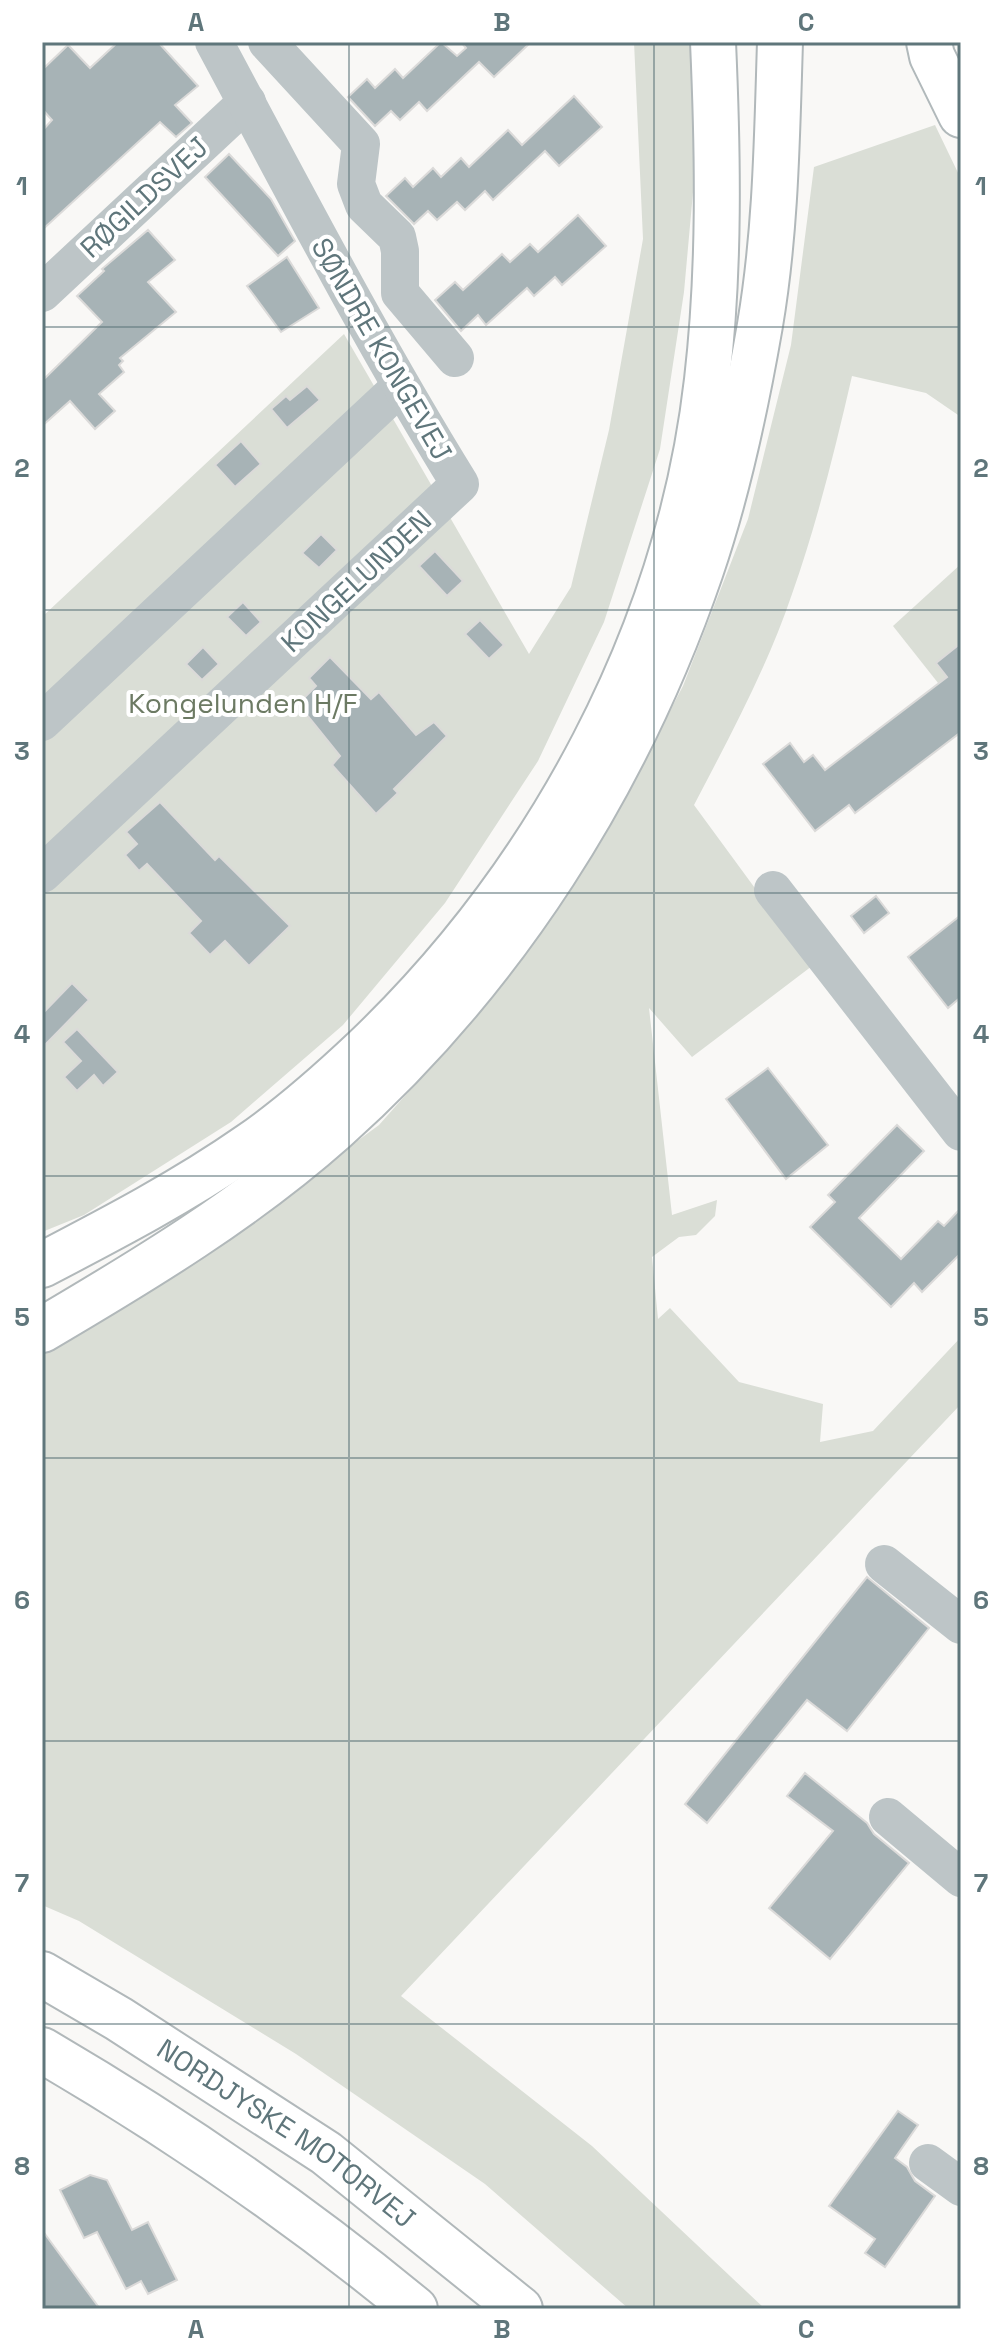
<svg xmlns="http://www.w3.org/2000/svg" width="1003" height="2351" font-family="'Space Grotesk',sans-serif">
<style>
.green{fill:#daded6}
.building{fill:#a7b3b6;stroke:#dbdad9;stroke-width:2}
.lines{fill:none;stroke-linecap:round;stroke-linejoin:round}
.major-casing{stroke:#b1b9bb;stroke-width:48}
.highway-casing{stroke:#b1b8ba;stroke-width:48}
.minor{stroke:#bdc5c7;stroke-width:38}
.major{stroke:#fff;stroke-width:44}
.highway{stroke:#fff;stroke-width:44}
.grid{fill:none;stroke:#5f767b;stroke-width:2;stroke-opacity:0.55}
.labels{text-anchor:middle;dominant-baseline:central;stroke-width:8;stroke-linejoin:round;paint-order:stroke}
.street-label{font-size:28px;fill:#5f767b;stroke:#fff}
.park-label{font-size:28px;fill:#6c7a63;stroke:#fff}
.neatline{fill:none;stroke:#5f767b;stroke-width:3}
.grid-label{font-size:26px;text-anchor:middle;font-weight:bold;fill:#5f767b}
</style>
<rect width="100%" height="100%" fill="#f9f8f6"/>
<g class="green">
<path d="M 634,42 L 691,42 L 697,148 L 684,292 L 660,449 L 604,622 L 538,761 L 445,903 L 343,1025 L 231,1122 L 84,1215 L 42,1232 L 42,617 L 344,334 L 529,654 L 571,587 L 609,430 L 643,239 Z"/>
<path d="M 935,125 L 961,179 L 961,417 L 926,393 L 852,376 C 835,450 817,523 792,594 C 767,668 730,736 694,805 L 812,966 L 692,1057 L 649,1008 L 672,1215 L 717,1200 L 715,1216 L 696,1235 L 679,1237 L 652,1257 L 658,1319 L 670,1308 L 739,1382 L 823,1404 L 820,1442 L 873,1431 L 961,1337 L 961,1404 L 401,1996 L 592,2146 L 765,2309 L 629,2309 L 485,2184 L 296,2054 L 79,1921 L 42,1905 L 42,1353 L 178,1273 L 379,1125 L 498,991 L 600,844 L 683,686 L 748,519 L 791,345 L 814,167 Z"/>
<path d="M 961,564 L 961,712 L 893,626 Z"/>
</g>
<g class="building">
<path d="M 118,42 L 158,42 L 198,86 L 175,105 L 192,123 L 176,137 L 160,122 L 42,230 L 42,131 L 52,120 L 42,109 L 42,70 L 68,45 L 90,68 Z"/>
<path d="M 441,42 L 457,56 L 466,48 L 461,42 L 531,42 L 494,77 L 479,62 L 427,111 L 419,102 L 400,120 L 391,111 L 375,126 L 348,97 L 367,79 L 375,88 L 395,69 L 403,78 Z"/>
<path d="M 574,96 L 602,127 L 559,166 L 545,151 L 493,200 L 485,191 L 465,210 L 457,202 L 437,220 L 428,211 L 414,224 L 386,196 L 405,178 L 413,187 L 433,168 L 441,177 L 461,158 L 469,167 L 508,130 L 522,145 Z"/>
<path d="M 229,154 L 271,199 L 295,241 L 278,256 L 205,177 Z"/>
<path d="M 578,215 L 606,246 L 562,285 L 555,277 L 534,296 L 527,288 L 486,325 L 478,315 L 461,331 L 435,300 L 455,282 L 463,290 L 502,254 L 510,262 L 530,244 L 538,252 Z"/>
<path d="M 148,230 L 175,260 L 148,282 L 176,312 L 120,358 L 123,361 L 119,365 L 124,372 L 99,394 L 115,411 L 95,429 L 70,401 L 42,426 L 42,381 L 102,322 L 77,296 L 104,271 L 102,269 Z"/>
<path d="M 287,257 L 319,308 L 281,332 L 247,286 Z"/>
<path d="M 307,386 L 320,400 L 287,428 L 271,409 L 286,396 L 290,400 Z"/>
<path d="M 241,441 L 261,464 L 235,487 L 215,465 Z"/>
<path d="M 321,534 L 337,550 L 319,568 L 302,553 Z"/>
<path d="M 435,551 L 463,581 L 447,596 L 419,566 Z"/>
<path d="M 243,602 L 261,622 L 246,636 L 227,617 Z"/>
<path d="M 480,620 L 504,645 L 489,659 L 465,634 Z"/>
<path d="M 961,643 L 961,732 L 855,813 L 849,805 L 815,831 L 763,764 L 790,743 L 804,762 L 813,755 L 825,770 L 947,677 L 936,663 Z"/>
<path d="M 203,647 L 219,664 L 202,680 L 186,664 Z"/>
<path d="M 330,657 L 371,699 L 379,692 L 416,735 L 434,722 L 447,736 L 394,789 L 398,793 L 376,814 L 332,765 L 340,756 L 298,704 L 316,686 L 309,678 Z"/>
<path d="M 160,802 L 215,860 L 219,856 L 290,926 L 249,966 L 225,941 L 210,955 L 189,933 L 201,921 L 147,864 L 139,871 L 125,855 L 137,844 L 126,832 Z"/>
<path d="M 876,896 L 889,913 L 864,933 L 851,916 Z"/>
<path d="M 961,915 L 961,997 L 948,1008 L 908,957 Z"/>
<path d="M 72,983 L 89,1000 L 42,1048 L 42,1014 Z"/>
<path d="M 77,1029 L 118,1072 L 103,1086 L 94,1075 L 77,1091 L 64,1077 L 81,1061 L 63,1042 Z"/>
<path d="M 768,1068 L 828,1145 L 786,1179 L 726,1099 Z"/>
<path d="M 897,1125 L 924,1151 L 859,1218 L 901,1259 L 938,1221 L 944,1226 L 961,1208 L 961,1253 L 922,1292 L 914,1283 L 891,1307 L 810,1227 L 835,1202 L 828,1195 Z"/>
<path d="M 867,1577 L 929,1628 L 847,1731 L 807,1700 L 707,1823 L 685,1804 Z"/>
<path d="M 805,1773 L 867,1823 L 874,1834 L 909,1863 L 830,1959 L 769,1908 L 833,1831 L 787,1796 Z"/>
<path d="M 898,2111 L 918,2125 L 895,2158 L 907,2167 L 915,2181 L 935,2196 L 885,2267 L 865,2253 L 875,2239 L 829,2206 Z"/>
<path d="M 90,2175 L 107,2180 L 132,2230 L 148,2222 L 177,2280 L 148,2294 L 141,2281 L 126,2289 L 97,2232 L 84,2238 L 60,2190 Z"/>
<path d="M 42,2230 L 100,2309 L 42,2309 Z"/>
</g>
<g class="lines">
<defs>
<path id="major" d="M 929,42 L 932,56 L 961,115"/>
<g id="highway">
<path d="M 42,1265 C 113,1228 184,1191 250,1145 C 291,1117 329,1083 365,1049 C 548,874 678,633 707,380 C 720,268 718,154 713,42"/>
<path d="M 42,1330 C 144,1270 245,1209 334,1130 C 504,979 628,783 701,570 C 728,491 746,406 760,325 C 776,231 777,136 780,42"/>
<path id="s1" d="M 42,1974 L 119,2019 L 326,2153 L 520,2309"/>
<path d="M 42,2050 C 172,2126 299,2213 415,2309"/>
</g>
</defs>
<use href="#major" class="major-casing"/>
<use href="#highway" class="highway-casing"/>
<g class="minor">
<path d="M 267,42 L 361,144 L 356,184 L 364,205 L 397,237 L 400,251 L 400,293 L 455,358"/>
<path d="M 42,293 L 247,102"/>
<path d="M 42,722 L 400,387"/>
<path d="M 42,874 L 460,484 C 371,340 294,191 214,42"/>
<path d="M 773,890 L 961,1132"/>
<path d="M 884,1564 L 961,1625"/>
<path d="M 888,1817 L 961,1878"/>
<path d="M 928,2163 L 961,2187"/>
</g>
<use href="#major" class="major"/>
<use href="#highway" class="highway"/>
</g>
<path class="grid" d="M 349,42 L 349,2309M 654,42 L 654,2309M 42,327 L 961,327M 42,610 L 961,610M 42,893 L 961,893M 42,1176 L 961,1176M 42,1458 L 961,1458M 42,1741 L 961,1741M 42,2024 L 961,2024"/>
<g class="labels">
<g class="street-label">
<text transform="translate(144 197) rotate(-43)">RØGILDSVEJ</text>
<text transform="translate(382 349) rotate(60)">SØNDRE KONGEVEJ</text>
<text transform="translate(356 581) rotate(-43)">KONGELUNDEN</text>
<text stroke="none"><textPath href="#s1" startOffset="292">NORDJYSKE MOTORVEJ</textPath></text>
</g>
<g class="park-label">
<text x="243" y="703">Kongelunden H/F</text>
</g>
</g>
<rect width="1003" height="2351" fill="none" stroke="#ffffff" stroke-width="88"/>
<rect x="44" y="44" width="915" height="2263" class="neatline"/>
<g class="grid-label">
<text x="196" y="31">A</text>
<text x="502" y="31">B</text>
<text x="806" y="31">C</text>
<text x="22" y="195">1</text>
<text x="981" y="195">1</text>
<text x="22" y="477">2</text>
<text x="981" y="477">2</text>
<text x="22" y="760">3</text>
<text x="981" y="760">3</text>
<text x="22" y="1043">4</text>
<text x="981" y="1043">4</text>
<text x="22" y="1326">5</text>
<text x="981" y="1326">5</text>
<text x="22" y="1609">6</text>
<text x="981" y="1609">6</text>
<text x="22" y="1892">7</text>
<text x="981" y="1892">7</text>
<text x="22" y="2175">8</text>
<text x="981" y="2175">8</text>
<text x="196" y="2338">A</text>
<text x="502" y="2338">B</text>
<text x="806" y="2338">C</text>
</g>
</svg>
